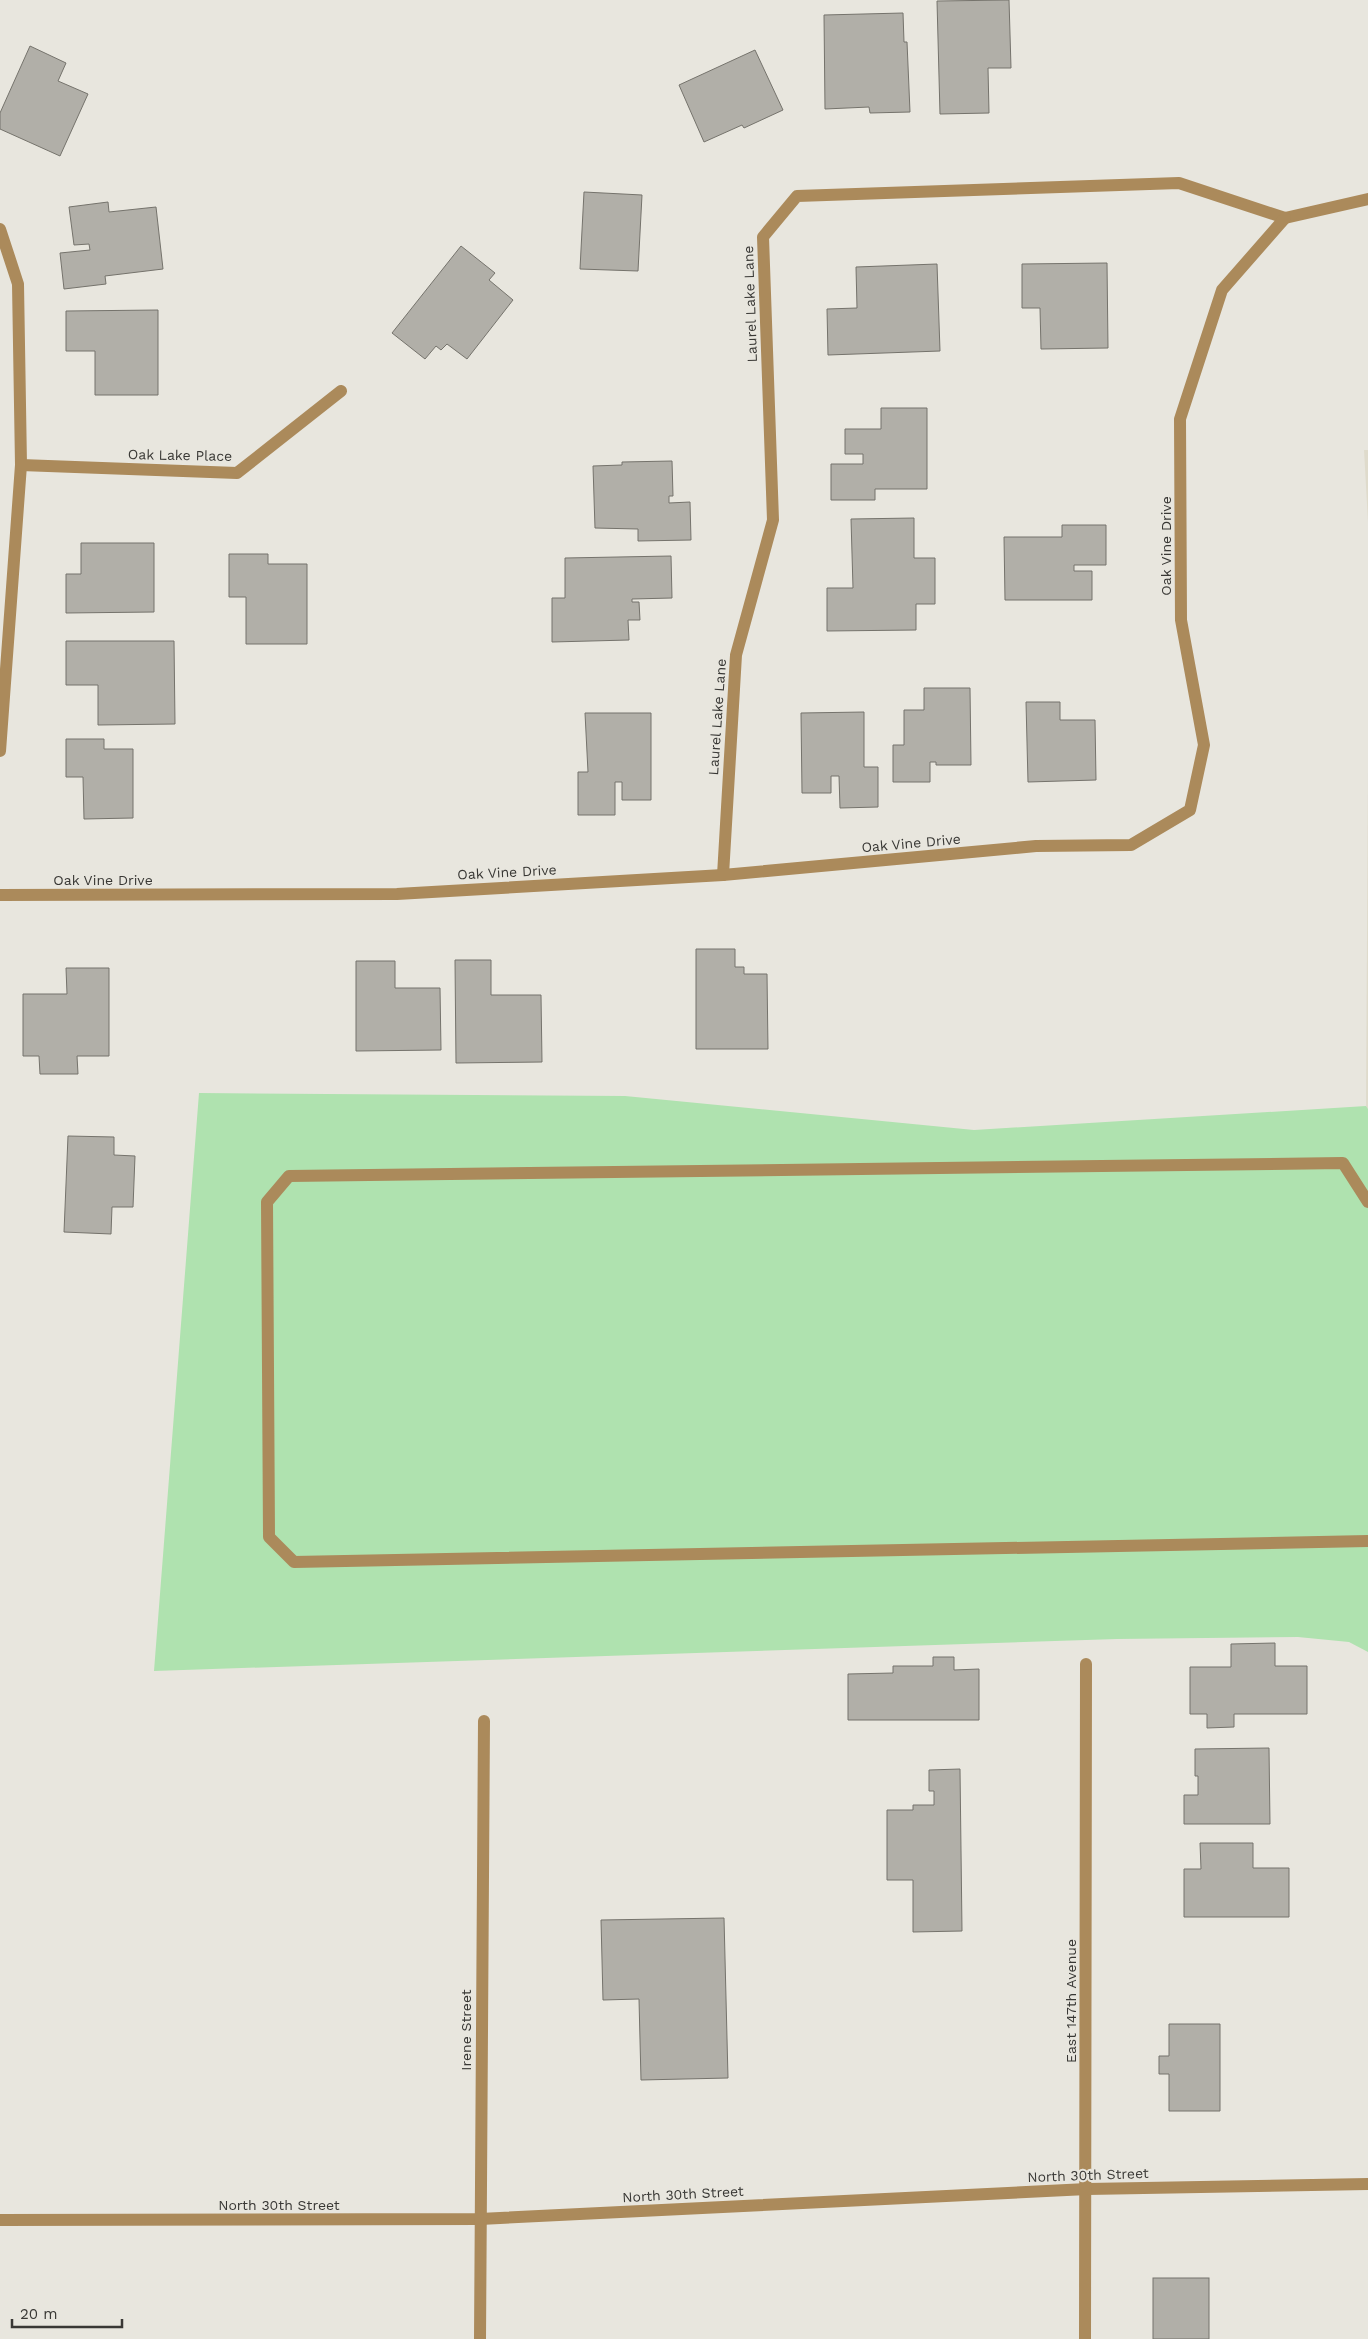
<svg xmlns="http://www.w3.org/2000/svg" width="1368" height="2339" font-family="'Work Sans',sans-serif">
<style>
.built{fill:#dfdbcc}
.green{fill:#afe2af}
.building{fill:#b1afa8;stroke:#75736c}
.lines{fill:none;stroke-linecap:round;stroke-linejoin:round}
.minor{stroke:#ab8a5b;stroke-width:12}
.labels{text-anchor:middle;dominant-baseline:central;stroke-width:4;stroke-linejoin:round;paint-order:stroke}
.street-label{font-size:14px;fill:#393835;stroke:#e8e6de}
</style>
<rect width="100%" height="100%" fill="#e8e6de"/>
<g class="built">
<path d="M 1364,450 L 1368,450 L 1368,522 Z"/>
<path d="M 1368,768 L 1368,1109 L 1366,1106 Z"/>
</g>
<path class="green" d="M 199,1093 L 625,1096 L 974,1130 L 1366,1106 L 1368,1109 L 1368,1652 L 1349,1642 L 1298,1637 L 1117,1639 L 154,1671 Z"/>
<g class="building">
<path d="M 1009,0 L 1011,68 L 988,68 L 989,113 L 940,114 L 937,1 Z"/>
<path d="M 903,13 L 904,42 L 907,42 L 910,112 L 870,113 L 869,107 L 825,109 L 824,15 Z"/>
<path d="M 30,46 L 66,63 L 58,81 L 88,94 L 60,156 L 0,129 L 0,113 Z"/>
<path d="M 755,50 L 783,110 L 744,128 L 742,125 L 704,142 L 679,85 Z"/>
<path d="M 584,192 L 642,195 L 638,271 L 580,269 Z"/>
<path d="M 108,202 L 109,212 L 156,207 L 163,269 L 105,276 L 106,284 L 64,289 L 60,253 L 90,250 L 89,244 L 74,245 L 69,207 Z"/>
<path d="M 461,246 L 495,273 L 489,280 L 513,300 L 467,359 L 447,344 L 441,350 L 436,346 L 425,359 L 392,333 Z"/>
<path d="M 1107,263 L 1108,348 L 1041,349 L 1040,308 L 1022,308 L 1022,264 Z"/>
<path d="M 937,264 L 940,351 L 828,355 L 827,309 L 857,308 L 856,267 Z"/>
<path d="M 158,310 L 158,395 L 95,395 L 95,351 L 66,351 L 66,311 Z"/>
<path d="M 881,408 L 927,408 L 927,489 L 875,489 L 875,500 L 831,500 L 831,464 L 863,464 L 863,454 L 845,454 L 845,429 L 881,429 Z"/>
<path d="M 672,461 L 673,496 L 669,496 L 669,503 L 690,502 L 691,540 L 638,541 L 638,529 L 595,528 L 593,466 L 622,465 L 622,462 Z"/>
<path d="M 914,518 L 914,558 L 935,558 L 935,604 L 916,604 L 916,630 L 827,631 L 827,588 L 853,588 L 851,519 Z"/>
<path d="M 1062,525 L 1106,525 L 1106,565 L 1074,565 L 1074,571 L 1092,571 L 1092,600 L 1005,600 L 1004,537 L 1062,537 Z"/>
<path d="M 81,543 L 154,543 L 154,612 L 66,613 L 66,574 L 81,574 Z"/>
<path d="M 229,554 L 268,554 L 268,564 L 307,564 L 307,644 L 246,644 L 246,597 L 229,597 Z"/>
<path d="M 671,556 L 672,598 L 632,599 L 632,602 L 639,602 L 640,620 L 628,620 L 629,640 L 552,642 L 552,598 L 565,598 L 565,558 Z"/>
<path d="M 66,641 L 174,641 L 175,724 L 98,725 L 98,685 L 66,685 Z"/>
<path d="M 924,688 L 970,688 L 971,765 L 936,765 L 936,762 L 930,762 L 930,782 L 893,782 L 893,745 L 904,745 L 904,710 L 924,710 Z"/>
<path d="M 1026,702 L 1060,702 L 1060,720 L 1095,720 L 1096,780 L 1028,782 Z"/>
<path d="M 864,712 L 864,767 L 878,767 L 878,807 L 840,808 L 839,776 L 831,776 L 831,793 L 802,793 L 801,713 Z"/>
<path d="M 585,713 L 651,713 L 651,800 L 622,800 L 622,782 L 615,782 L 615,815 L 578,815 L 578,772 L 588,772 Z"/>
<path d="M 66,739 L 104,739 L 104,749 L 133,749 L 133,818 L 84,819 L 83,777 L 66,777 Z"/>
<path d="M 696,949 L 735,949 L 735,967 L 744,967 L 744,974 L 767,974 L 768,1049 L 696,1049 Z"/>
<path d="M 455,960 L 491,960 L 491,995 L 541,995 L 542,1062 L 456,1063 Z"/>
<path d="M 356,961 L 395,961 L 395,988 L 440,988 L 441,1050 L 356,1051 Z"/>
<path d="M 66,968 L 109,968 L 109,1056 L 77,1056 L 78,1074 L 40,1074 L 39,1056 L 23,1056 L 23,994 L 67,994 Z"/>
<path d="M 68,1136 L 114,1137 L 114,1155 L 135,1156 L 133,1207 L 112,1207 L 111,1234 L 64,1232 Z"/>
<path d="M 1275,1643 L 1275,1666 L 1307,1666 L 1307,1714 L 1234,1714 L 1234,1727 L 1207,1728 L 1207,1714 L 1190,1714 L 1190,1667 L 1231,1667 L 1231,1644 Z"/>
<path d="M 933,1657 L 954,1657 L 954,1670 L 979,1669 L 979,1720 L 848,1720 L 848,1674 L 893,1673 L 893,1666 L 933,1666 Z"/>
<path d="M 1269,1748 L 1270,1824 L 1184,1824 L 1184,1795 L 1198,1795 L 1198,1776 L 1195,1776 L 1195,1749 Z"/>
<path d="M 960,1769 L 962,1931 L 913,1932 L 913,1880 L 887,1880 L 887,1810 L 913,1810 L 913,1805 L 934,1805 L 934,1791 L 929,1791 L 929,1770 Z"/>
<path d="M 1200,1843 L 1253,1843 L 1253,1868 L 1289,1868 L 1289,1917 L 1184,1917 L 1184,1869 L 1201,1869 Z"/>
<path d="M 724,1918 L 728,2078 L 641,2080 L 639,1999 L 603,2000 L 601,1920 Z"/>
<path d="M 1169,2024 L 1220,2024 L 1220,2111 L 1169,2111 L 1169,2074 L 1159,2074 L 1159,2056 L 1169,2056 Z"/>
<rect x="1153" y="2278" width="56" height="61"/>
</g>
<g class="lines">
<g class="minor">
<path d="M 0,229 L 18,284 L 21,465 L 0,751"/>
<path d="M 21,465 L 237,473 L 341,391"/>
<path d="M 723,875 L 736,655 L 773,520 L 763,237 L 797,196 L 1179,183 L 1285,218 L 1368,199"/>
<path d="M 0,895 L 397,894 L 723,875 L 1036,846 L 1131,845 L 1190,810 L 1204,745 L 1181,620 L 1180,419 L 1222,290 L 1285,218"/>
<path d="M 1368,1202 L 1343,1163 L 289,1176 L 267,1202 L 269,1537 L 294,1562 L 1368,1541"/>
<path d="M 0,2220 L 480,2219 L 1087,2189 L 1368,2184"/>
<path d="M 480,2339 L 484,1721"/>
<path d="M 1085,2339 L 1086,1664"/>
</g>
</g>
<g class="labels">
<g class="street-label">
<text transform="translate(750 304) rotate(-92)">Laurel Lake Lane</text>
<text transform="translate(180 455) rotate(1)">Oak Lake Place</text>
<text transform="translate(1166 546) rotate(-90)">Oak Vine Drive</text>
<text transform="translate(717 717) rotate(-86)">Laurel Lake Lane</text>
<text transform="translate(911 843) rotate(-5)">Oak Vine Drive</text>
<text transform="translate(507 872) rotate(-3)">Oak Vine Drive</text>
<text x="103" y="880">Oak Vine Drive</text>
<text transform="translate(1071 2001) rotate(-90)">East 147th Avenue</text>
<text transform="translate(466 2030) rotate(-90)">Irene Street</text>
<text transform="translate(1088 2175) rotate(-2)">North 30th Street</text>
<text transform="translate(683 2194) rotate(-3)">North 30th Street</text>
<text x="279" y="2205">North 30th Street</text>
</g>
</g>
<path d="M12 2319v8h110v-8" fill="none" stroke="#393835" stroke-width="2.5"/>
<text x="20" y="2319" font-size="15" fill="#393835" stroke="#e8e6de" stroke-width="4" paint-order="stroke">20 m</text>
</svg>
